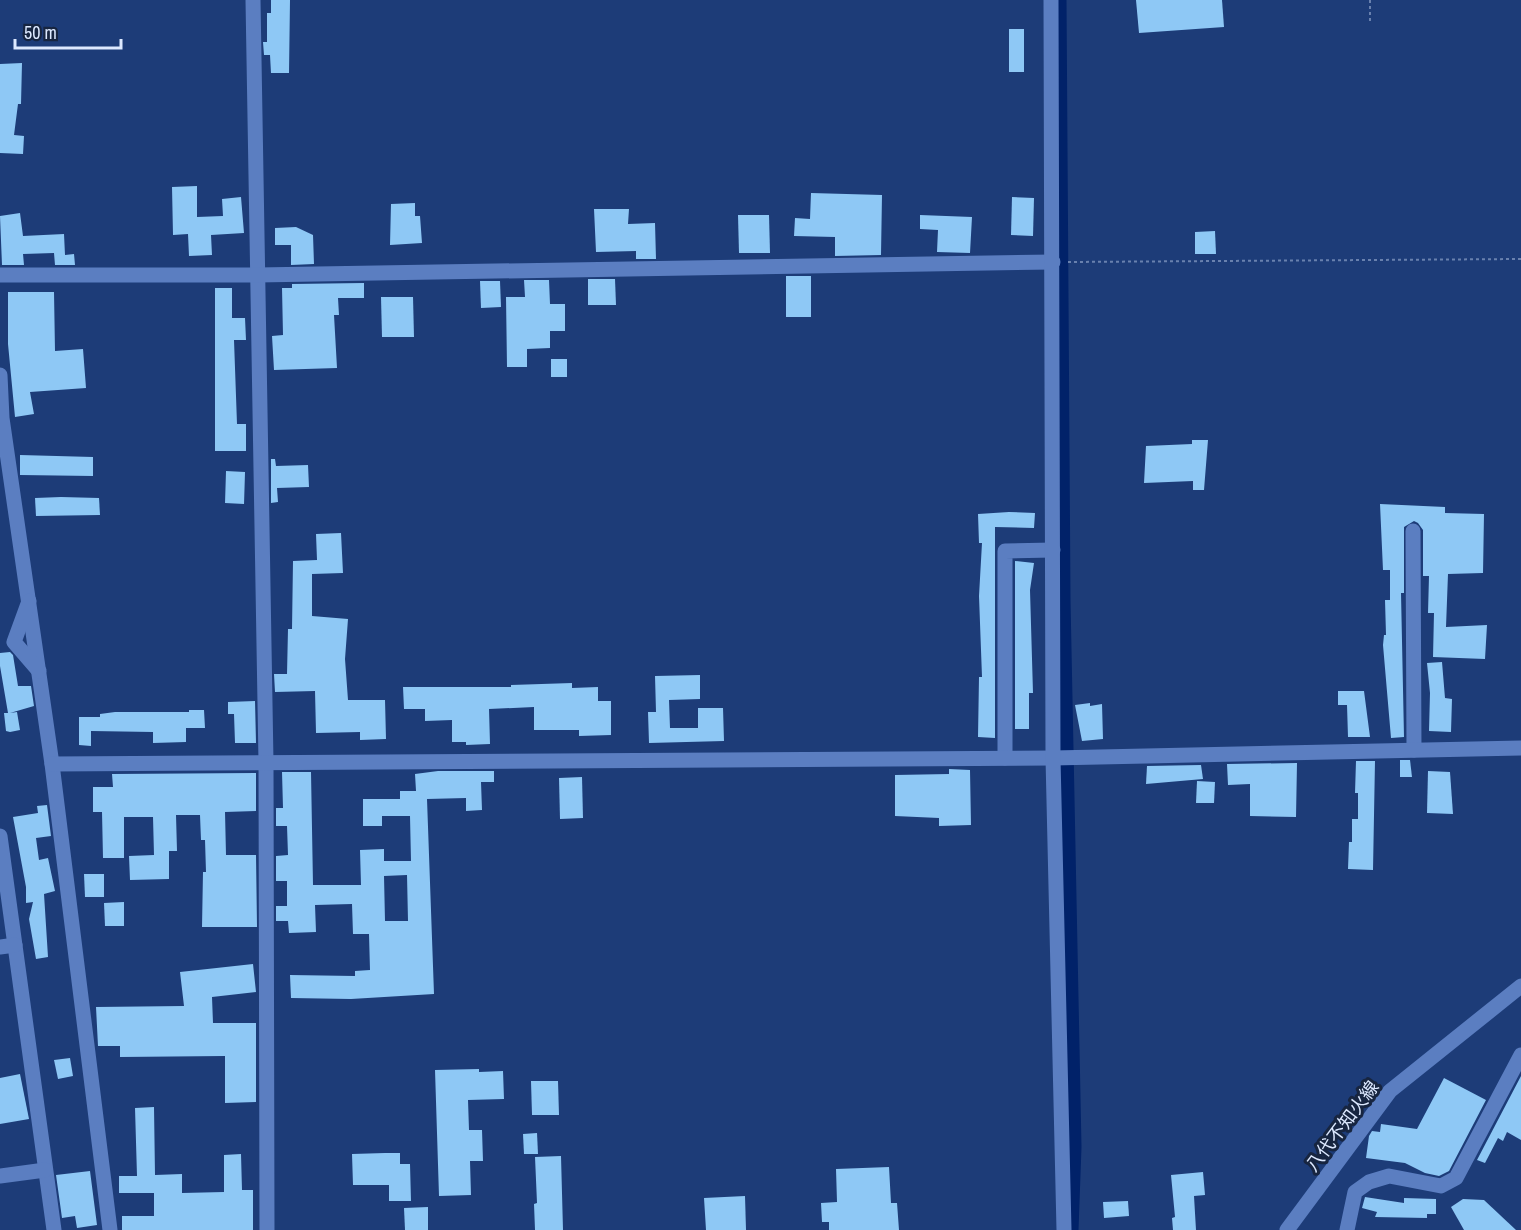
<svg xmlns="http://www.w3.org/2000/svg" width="1521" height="1230" font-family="'Archivo Narrow','Noto Sans JP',sans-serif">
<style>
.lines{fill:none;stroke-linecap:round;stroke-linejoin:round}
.canal{stroke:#012269;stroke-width:15}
.building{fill:#8ec8f5;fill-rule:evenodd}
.path{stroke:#6981ae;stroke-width:2;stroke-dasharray:3 3;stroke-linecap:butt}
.minor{stroke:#5b7ec1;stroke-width:15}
.tertiary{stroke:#5b7ec1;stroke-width:15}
.secondary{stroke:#5b7ec1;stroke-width:15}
.labels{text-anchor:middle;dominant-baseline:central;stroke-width:6;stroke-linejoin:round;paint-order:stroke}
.street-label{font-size:18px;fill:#dde9ff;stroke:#172540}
</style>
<rect width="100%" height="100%" fill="#1d3c78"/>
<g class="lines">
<path class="canal" d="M 1059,0 L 1063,600 L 1074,1147 L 1071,1230"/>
</g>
<g class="building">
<path d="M 271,0 L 290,0 L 289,73 L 271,73 L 270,55 L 264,55 L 263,42 L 267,42 L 267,13 L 271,13 Z"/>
<path d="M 1136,0 L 1222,0 L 1224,27 L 1139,33 Z"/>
<rect x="1009" y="29" width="15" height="43"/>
<path d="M 22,63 L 21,104 L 18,104 L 14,135 L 24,136 L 23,154 L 0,153 L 0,64 Z"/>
<path d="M 197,186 L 197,217 L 223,216 L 222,199 L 241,197 L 244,233 L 211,235 L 212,255 L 189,256 L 188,234 L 173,235 L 172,187 Z"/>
<path d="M 811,193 L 882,195 L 881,255 L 835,256 L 835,237 L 794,236 L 795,218 L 810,219 Z"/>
<path d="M 1012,197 L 1034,198 L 1033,236 L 1011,235 Z"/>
<path d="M 415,203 L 415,216 L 420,216 L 422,243 L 390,245 L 391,204 Z"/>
<path d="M 594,209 L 629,209 L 628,224 L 655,223 L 656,259 L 636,259 L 636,251 L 596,252 Z"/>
<path d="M 20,213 L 23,236 L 64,234 L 65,255 L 74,254 L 75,265 L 55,265 L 54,253 L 23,254 L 24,265 L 2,265 L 0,216 Z"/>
<path d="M 738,215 L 769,215 L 770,253 L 739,253 Z"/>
<path d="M 920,215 L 972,217 L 970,253 L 937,252 L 938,230 L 920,229 Z"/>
<path d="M 296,227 L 313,235 L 314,264 L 291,265 L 291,245 L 275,245 L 275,228 Z"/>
<path d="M 1215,231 L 1216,254 L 1195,254 L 1195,232 Z"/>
<rect x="786" y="276" width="25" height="41"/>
<path d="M 588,279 L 615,279 L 616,305 L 588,305 Z"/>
<path d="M 524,280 L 549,280 L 550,304 L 565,304 L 565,331 L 550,331 L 550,348 L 527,349 L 527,367 L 507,367 L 506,297 L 525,297 Z"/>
<path d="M 480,281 L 500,281 L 501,307 L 481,308 Z"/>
<path d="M 364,283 L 364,298 L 338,298 L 339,315 L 334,315 L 337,368 L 274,370 L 272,336 L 283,335 L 282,288 L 292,288 L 292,284 Z"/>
<path d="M 215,288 L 232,288 L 232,318 L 245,318 L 246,340 L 234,340 L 237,424 L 246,424 L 246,451 L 215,451 Z"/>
<path d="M 8,292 L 54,292 L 55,351 L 83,349 L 86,388 L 30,392 L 34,414 L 15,417 L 8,344 Z"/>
<path d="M 381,297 L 413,297 L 414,337 L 382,337 Z"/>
<rect x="551" y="359" width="16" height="18"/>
<path d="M 1192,440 L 1208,440 L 1204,490 L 1193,490 L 1193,481 L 1144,483 L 1146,446 L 1192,444 Z"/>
<path d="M 20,455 L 93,457 L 93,476 L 20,475 Z"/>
<path d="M 271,459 L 275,459 L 276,466 L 308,465 L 309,487 L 277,488 L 278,502 L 271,503 Z"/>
<path d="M 226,471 L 245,472 L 244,504 L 225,503 Z"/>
<path d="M 61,497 L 99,498 L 100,515 L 36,516 L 35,498 Z"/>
<path d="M 1380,504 L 1445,507 L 1445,513 L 1484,514 L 1483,573 L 1448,574 L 1446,627 L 1487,625 L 1485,659 L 1433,657 L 1434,613 L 1428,613 L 1429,576 L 1423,576 L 1423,530 L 1418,523 L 1414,521 L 1404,527 L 1404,593 L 1401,593 L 1404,737 L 1391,738 L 1383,645 L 1384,635 L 1386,635 L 1385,600 L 1390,600 L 1390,570 L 1383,570 Z"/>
<path d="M 1009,512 L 1035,513 L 1034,528 L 995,527 L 995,738 L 978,737 L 979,677 L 982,677 L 979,596 L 982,543 L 979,543 L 978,514 Z"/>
<path d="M 341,533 L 343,573 L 312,574 L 312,616 L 348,619 L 345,659 L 348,700 L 385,700 L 386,739 L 360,740 L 360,732 L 316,733 L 315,691 L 275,692 L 274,674 L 287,674 L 288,629 L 292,629 L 293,561 L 317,560 L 316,534 Z"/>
<path d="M 1015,561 L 1034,563 L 1030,590 L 1033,693 L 1029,693 L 1029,729 L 1015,729 Z"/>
<path d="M 10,652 L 13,655 L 18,686 L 31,686 L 34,706 L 10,713 L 17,712 L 20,730 L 10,732 L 6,731 L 4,713 L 8,713 L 0,666 L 0,653 Z"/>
<path d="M 1442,662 L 1445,698 L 1452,699 L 1451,732 L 1429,731 L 1430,693 L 1427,663 Z"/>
<path d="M 700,675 L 700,699 L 669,700 L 670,728 L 698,728 L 698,708 L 723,708 L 724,741 L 649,743 L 648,712 L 656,712 L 655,676 Z"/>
<path d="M 572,683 L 572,688 L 598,687 L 598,701 L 611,701 L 611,735 L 579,736 L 579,730 L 534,730 L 534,707 L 489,709 L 490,744 L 466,745 L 466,742 L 452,742 L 452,720 L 425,721 L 425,709 L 404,709 L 403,687 L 511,687 L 511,685 Z"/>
<path d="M 1338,691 L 1364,691 L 1370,737 L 1348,737 L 1347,705 L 1338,705 Z"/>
<path d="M 255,701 L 256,743 L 235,743 L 234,714 L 228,714 L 228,702 Z"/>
<path d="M 1090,703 L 1090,706 L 1102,704 L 1103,739 L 1082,741 L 1075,705 Z"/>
<path d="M 189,710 L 204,710 L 205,728 L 186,728 L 186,742 L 153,743 L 153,732 L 91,731 L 91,746 L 79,745 L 79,717 L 100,717 L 100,714 L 115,712 L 189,712 Z"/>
<path d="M 1400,760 L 1410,760 L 1412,777 L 1400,777 Z"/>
<path d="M 1356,761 L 1375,761 L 1373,870 L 1348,869 L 1349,842 L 1352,842 L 1352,819 L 1358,819 L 1358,793 L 1355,793 Z"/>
<path d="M 1297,763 L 1296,817 L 1250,816 L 1250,784 L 1228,785 L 1227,764 Z"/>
<path d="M 1201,765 L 1203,779 L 1146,784 L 1147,766 Z"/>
<path d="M 949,769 L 970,770 L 971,825 L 939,826 L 939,818 L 895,816 L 895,775 L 949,774 Z"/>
<path d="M 438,771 L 494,771 L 494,782 L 481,782 L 482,810 L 466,811 L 466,798 L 427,799 L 434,994 L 351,999 L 291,998 L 290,975 L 355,976 L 355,971 L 370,970 L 369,934 L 353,934 L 352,904 L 315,905 L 316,932 L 289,933 L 288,921 L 276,921 L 276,906 L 287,906 L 287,881 L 276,881 L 276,856 L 288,855 L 287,826 L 276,826 L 276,808 L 283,808 L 282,772 L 311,772 L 313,885 L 361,885 L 360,850 L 384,849 L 384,861 L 411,861 L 410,816 L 382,816 L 382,826 L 363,826 L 363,799 L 400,799 L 400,791 L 416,791 L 415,774 ZM 407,875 L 408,921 L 385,921 L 384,876 Z"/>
<path d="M 1428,771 L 1450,772 L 1453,814 L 1427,813 Z"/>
<path d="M 256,773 L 256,811 L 225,812 L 226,855 L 256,855 L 257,927 L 202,927 L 203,872 L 206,872 L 205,840 L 201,840 L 200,815 L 176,815 L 177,851 L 169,851 L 169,879 L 130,880 L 129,856 L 154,855 L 153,817 L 124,817 L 124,858 L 103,858 L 102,812 L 93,812 L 93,787 L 113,787 L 112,774 Z"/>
<path d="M 582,777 L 583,818 L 560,819 L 559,778 Z"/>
<path d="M 1197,781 L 1215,782 L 1214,803 L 1196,803 Z"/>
<path d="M 47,805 L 51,836 L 36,838 L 39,860 L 48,858 L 55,891 L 44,894 L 48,957 L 36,959 L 29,919 L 33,902 L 26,903 L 26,887 L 13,817 L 38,813 L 37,806 Z"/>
<path d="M 84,874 L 104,874 L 104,897 L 85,897 Z"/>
<path d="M 124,902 L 124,926 L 105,926 L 104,903 Z"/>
<path d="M 253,964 L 256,992 L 212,997 L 213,1023 L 256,1023 L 256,1102 L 225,1103 L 225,1056 L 120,1057 L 120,1046 L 98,1046 L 96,1007 L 184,1006 L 180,972 Z"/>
<path d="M 70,1058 L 73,1076 L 58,1079 L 54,1060 Z"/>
<path d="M 479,1069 L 479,1072 L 503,1071 L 504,1099 L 468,1100 L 469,1130 L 482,1130 L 483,1161 L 470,1161 L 471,1195 L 439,1196 L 435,1070 Z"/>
<path d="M 20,1074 L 29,1119 L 0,1124 L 0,1078 Z"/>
<path d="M 1521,1076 L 1521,1140 L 1507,1132 L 1503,1141 L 1498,1138 L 1485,1163 L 1477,1160 Z"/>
<path d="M 1444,1078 L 1486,1100 L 1449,1171 L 1439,1176 L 1425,1173 L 1405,1163 L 1366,1158 L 1369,1136 L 1372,1131 L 1380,1132 L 1381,1124 L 1417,1129 Z"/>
<path d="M 531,1081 L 558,1081 L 559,1115 L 532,1115 Z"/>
<path d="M 154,1107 L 155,1175 L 182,1174 L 182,1193 L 224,1192 L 224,1155 L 241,1154 L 242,1190 L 253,1190 L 253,1230 L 122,1230 L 122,1216 L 154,1216 L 154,1193 L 119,1193 L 119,1176 L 137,1176 L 135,1108 Z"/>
<path d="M 537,1133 L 538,1154 L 524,1154 L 523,1134 Z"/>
<path d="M 385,1153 L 400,1153 L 400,1164 L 410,1164 L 411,1201 L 389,1201 L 389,1185 L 353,1185 L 352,1154 Z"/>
<path d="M 561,1156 L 563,1230 L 535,1230 L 534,1204 L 537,1203 L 535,1157 Z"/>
<path d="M 889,1167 L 891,1203 L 897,1203 L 899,1230 L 829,1230 L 829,1222 L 822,1222 L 821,1203 L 837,1202 L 836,1169 Z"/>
<path d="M 90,1171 L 97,1225 L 77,1228 L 75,1216 L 62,1218 L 56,1175 Z"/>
<path d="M 1203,1172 L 1205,1195 L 1194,1196 L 1196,1230 L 1173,1230 L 1172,1218 L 1175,1217 L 1171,1175 Z"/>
<path d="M 745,1196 L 746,1230 L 706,1230 L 704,1198 Z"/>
<path d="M 1365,1197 L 1404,1203 L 1404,1198 L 1436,1199 L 1436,1214 L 1427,1214 L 1427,1218 L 1375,1217 L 1377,1212 L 1362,1208 Z"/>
<path d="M 1463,1199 L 1484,1200 L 1516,1230 L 1464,1230 L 1451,1207 Z"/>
<path d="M 1128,1201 L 1129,1216 L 1104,1218 L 1103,1202 Z"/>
<path d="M 428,1207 L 428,1230 L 405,1230 L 404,1208 Z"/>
</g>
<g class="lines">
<g class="path">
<path d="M 1370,0 L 1370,22"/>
<path d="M 1068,262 L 1521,259"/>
</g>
<g class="minor">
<path d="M 253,0 L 266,762 L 267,1230"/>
<path d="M 0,275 L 257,275 L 1053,262"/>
<path d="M 0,375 L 2,418 L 52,764 L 110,1230"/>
<path d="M 1413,531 L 1414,750"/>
<path d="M 29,601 L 14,642 L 39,671"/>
<path d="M 1005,758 L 1005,551 L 1053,550"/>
<path d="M 52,764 L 1053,758 L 1521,748"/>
<path d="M 0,836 L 54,1230"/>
<path d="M 0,947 L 15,945"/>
<path d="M 0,1176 L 45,1170"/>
<path d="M 1347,1230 L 1355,1192 L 1369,1182 L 1389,1176 L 1441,1186 L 1456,1178 L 1521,1055"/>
</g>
<path class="tertiary" d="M 1051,0 L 1053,758 L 1064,1230"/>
<path class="secondary" d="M 1287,1230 L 1390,1091 L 1521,986"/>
</g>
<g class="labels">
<g class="street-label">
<text transform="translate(1342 1126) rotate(-53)">八代不知火線</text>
</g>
</g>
<path d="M15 39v9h106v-9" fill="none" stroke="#dde9ff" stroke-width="3"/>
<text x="24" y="39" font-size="18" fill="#dde9ff" stroke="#172540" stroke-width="4.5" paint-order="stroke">50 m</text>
</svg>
